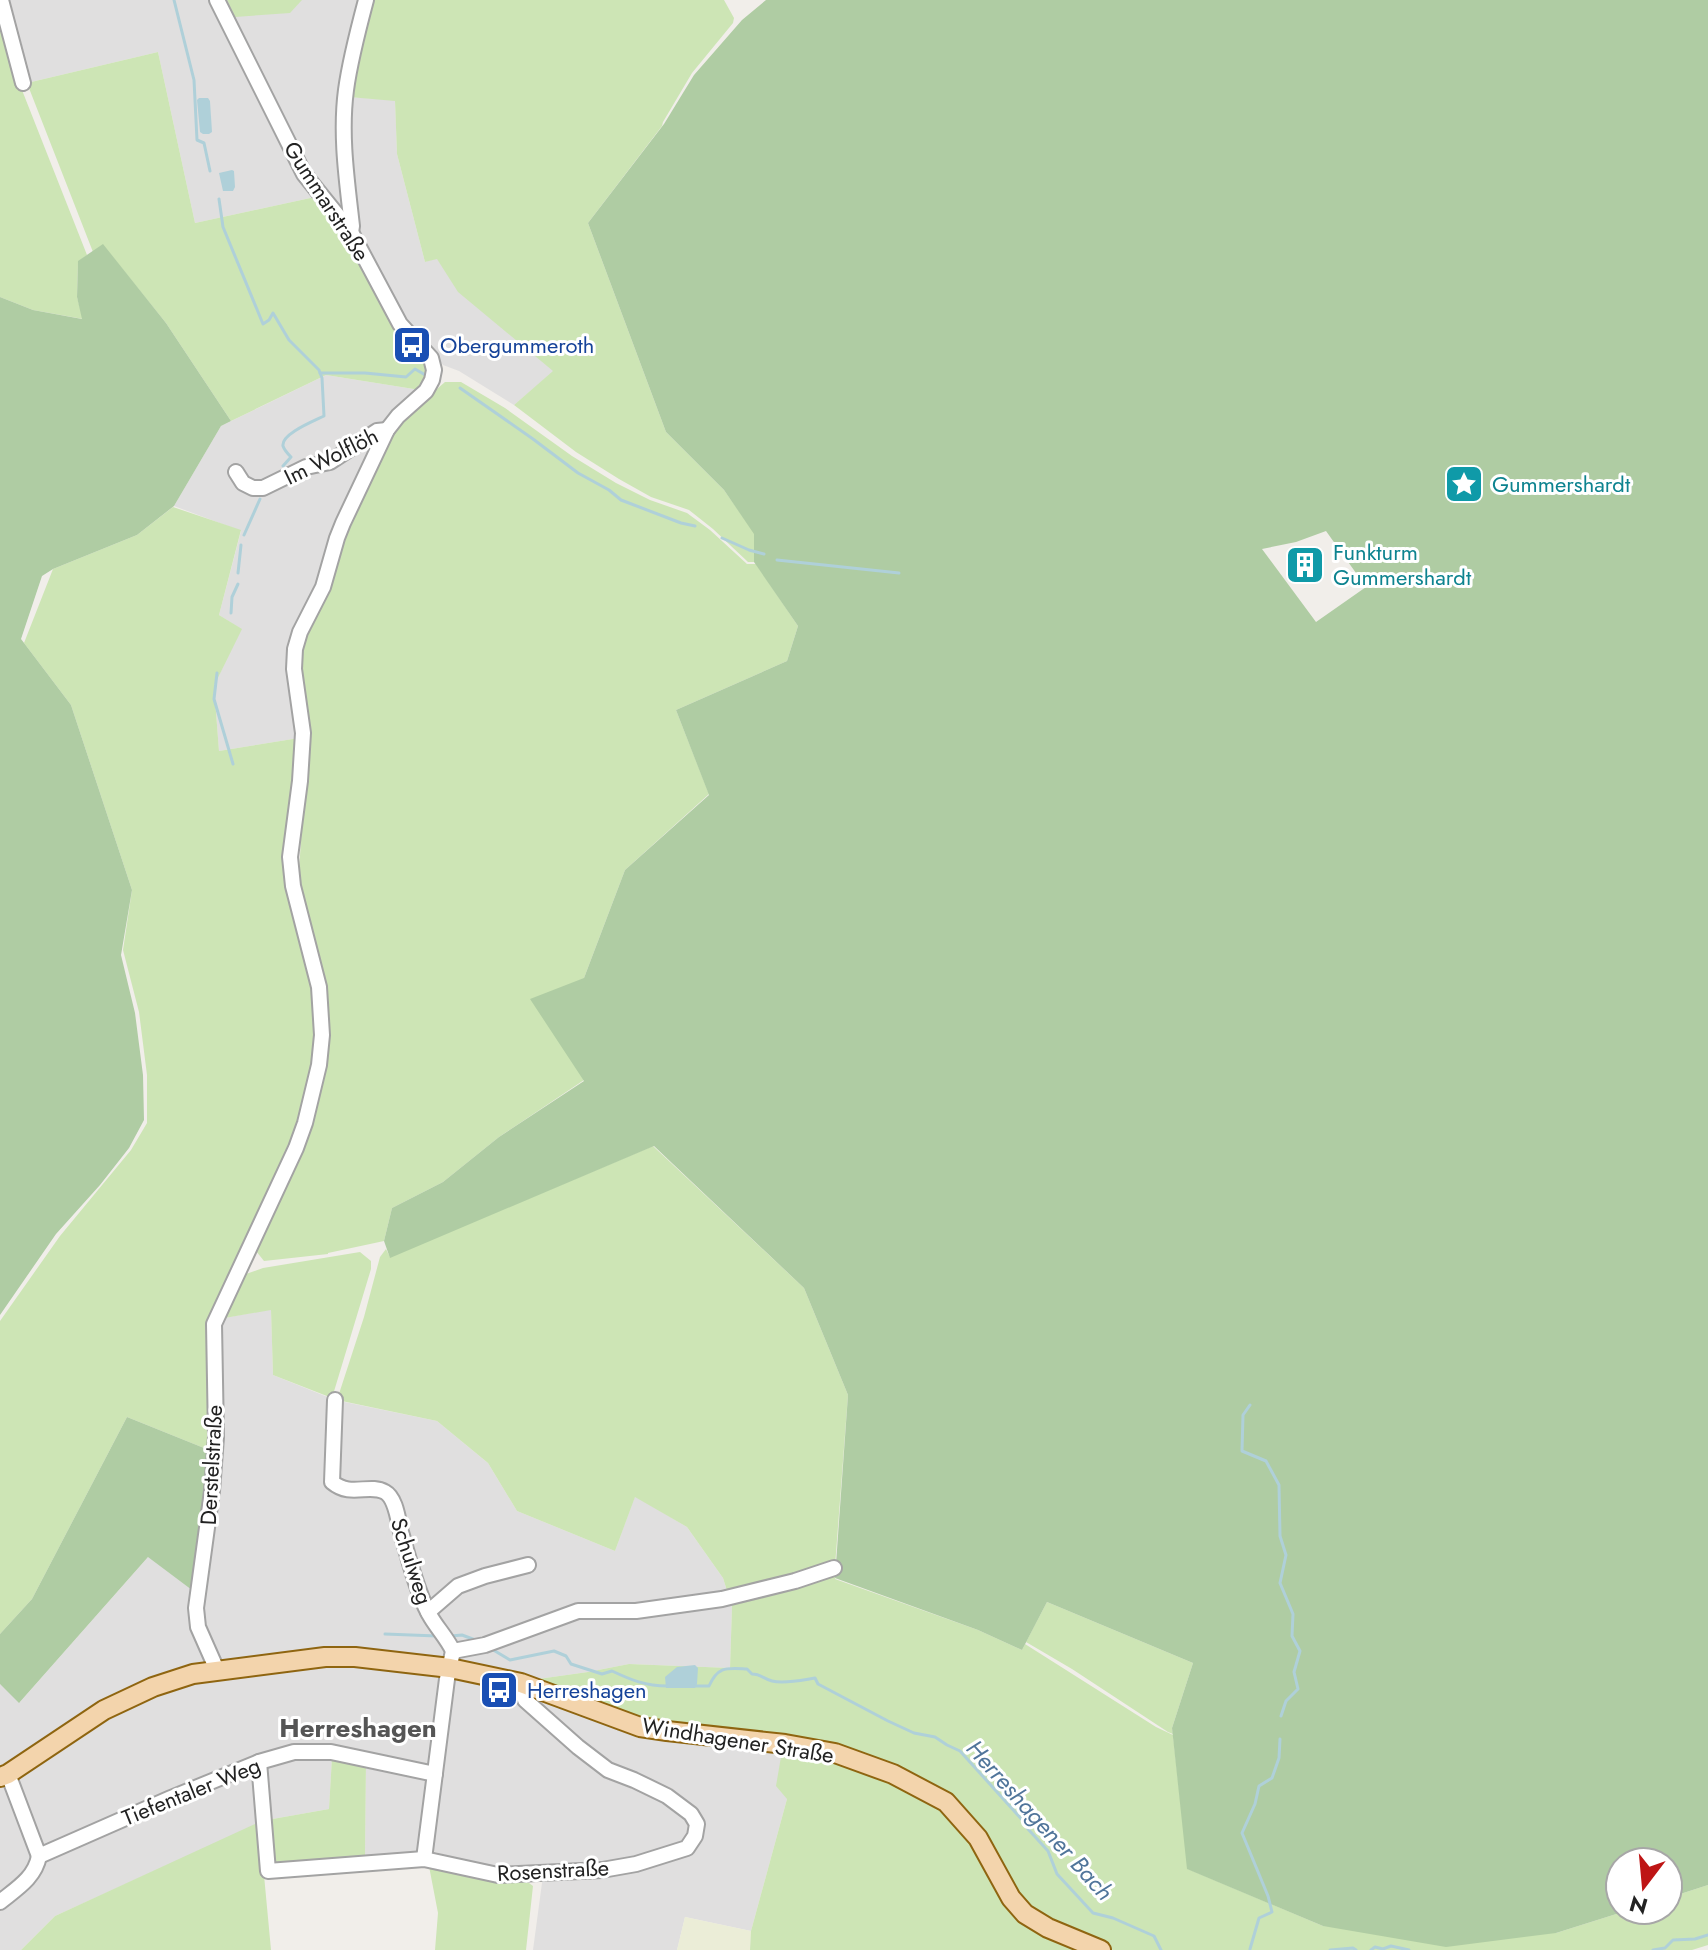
<svg xmlns="http://www.w3.org/2000/svg" width="1708" height="1950" font-family="Jost,sans-serif">
<style>
.residential{fill:#e0dfdf}
.farmland{fill:#ebedd7}
.grass{fill:#cde5b5}
.forest{fill:#afcca3;fill-rule:evenodd}
.water{fill:#afd0d9}
.lines{fill:none;stroke-linecap:round;stroke-linejoin:round}
.stream{stroke:#afd0d9;stroke-width:3}
.minor-casing{stroke:#a3a3a3;stroke-width:18}
.major-casing{stroke:#8f6510;stroke-width:22}
.minor{stroke:#fff;stroke-width:14}
.major{stroke:#f3d4ac;stroke-width:18}
.labels{text-anchor:middle;dominant-baseline:central;stroke-width:6;stroke-linejoin:round;paint-order:stroke}
.street-label{font-size:22px;fill:#222;stroke:#fff}
.transit-label{font-size:22px;fill:#164399;stroke:#fff;text-anchor:start}
.culture-label{font-size:22px;fill:#0d838f;stroke:#fff;text-anchor:start}
.water-label{font-size:24px;font-style:italic;fill:#50759a;stroke:#fff}
.quarter-label{font-size:26px;font-weight:bold;fill:#555;stroke:#fff}
</style>
<rect width="100%" height="100%" fill="#f1eeea"/>
<g class="residential">
<path d="M 4,0 L 362,0 L 349,97 L 395,100 L 397,154 L 425,262 L 437,258 L 459,292 L 554,371 L 514,405 L 459,371 L 443,365 L 409,323 L 380,278 L 361,232 L 326,192 L 315,197 L 195,223 L 158,52 L 27,83 Z"/>
<path d="M 326,375 L 420,390 L 321,583 L 299,620 L 299,738 L 219,751 L 214,686 L 241,629 L 219,615 L 241,531 L 174,506 L 221,426 Z"/>
<path d="M 271,1309 L 273,1375 L 335,1400 L 437,1421 L 488,1463 L 517,1511 L 615,1551 L 635,1496 L 687,1527 L 723,1578 L 732,1607 L 730,1668 L 629,1664 L 588,1672 L 531,1680 L 531,1698 L 633,1734 L 729,1747 L 782,1751 L 787,1799 L 751,1931 L 685,1917 L 677,1950 L 533,1950 L 544,1868 L 500,1870 L 428,1850 L 365,1856 L 366,1763 L 332,1758 L 329,1809 L 267,1820 L 55,1916 L 21,1950 L 0,1950 L 0,1684 L 20,1702 L 149,1556 L 202,1596 L 212,1555 L 220,1438 L 219,1319 Z"/>
</g>
<path class="farmland" d="M 685,1917 L 751,1931 L 750,1950 L 677,1950 Z"/>
<g class="grass">
<path d="M 227,0 L 302,0 L 290,13 L 235,17 Z"/>
<path d="M 370,0 L 724,0 L 734,18 L 733,23 L 692,73 L 663,122 L 662,126 L 588,223 L 666,432 L 724,490 L 755,534 L 754,562 L 748,562 L 713,529 L 689,510 L 651,497 L 619,479 L 576,452 L 514,405 L 553,371 L 458,292 L 437,259 L 425,262 L 397,154 L 395,101 L 349,97 Z"/>
<path d="M 0,15 L 20,85 L 87,255 L 78,262 L 77,297 L 83,319 L 33,310 L 0,297 Z"/>
<path d="M 158,52 L 195,223 L 315,197 L 352,243 L 426,360 L 428,375 L 420,390 L 326,375 L 231,421 L 166,323 L 103,245 L 93,252 L 27,83 Z"/>
<path d="M 445,382 L 461,382 L 505,408 L 572,456 L 616,483 L 650,500 L 687,513 L 710,530 L 747,564 L 756,564 L 798,626 L 787,661 L 676,710 L 709,794 L 625,870 L 584,978 L 584,1080 L 499,1137 L 443,1182 L 392,1208 L 384,1241 L 328,1253 L 328,1254 L 264,1261 L 256,1251 L 263,1226 L 301,1151 L 319,1097 L 329,1031 L 324,984 L 298,888 L 307,743 L 300,664 L 307,635 L 329,585 L 348,525 L 388,436 L 398,423 Z"/>
<path d="M 173,507 L 241,530 L 219,615 L 242,629 L 214,686 L 219,751 L 299,738 L 287,857 L 316,998 L 318,1040 L 310,1090 L 292,1146 L 209,1322 L 209,1450 L 127,1417 L 32,1599 L 0,1634 L 0,1321 L 60,1236 L 131,1150 L 147,1123 L 147,1075 L 139,1012 L 123,950 L 132,890 L 71,705 L 24,643 L 53,569 L 137,535 Z"/>
<path d="M 653,1146 L 804,1288 L 848,1395 L 835,1566 L 729,1597 L 723,1578 L 687,1527 L 635,1497 L 615,1551 L 517,1511 L 488,1463 L 437,1421 L 337,1400 L 364,1317 L 380,1257 L 386,1249 L 390,1257 Z"/>
<path d="M 360,1252 L 371,1261 L 371,1269 L 332,1398 L 273,1375 L 271,1310 L 219,1319 L 246,1274 L 263,1268 Z"/>
<path d="M 835,1568 L 835,1579 L 978,1630 L 1022,1650 L 1025,1644 L 1156,1727 L 1173,1735 L 1188,1869 L 1323,1926 L 1556,1933 L 1629,1910 L 1668,1910 L 1668,1898 L 1708,1885 L 1708,1945 L 1692,1950 L 1113,1950 L 1063,1929 L 1024,1904 L 982,1835 L 892,1768 L 644,1720 L 531,1680 L 588,1672 L 629,1664 L 730,1668 L 732,1607 L 730,1599 Z"/>
<path d="M 1047,1602 L 1193,1663 L 1172,1728 L 1173,1734 L 1168,1732 L 1072,1669 L 1026,1642 Z"/>
<path d="M 782,1751 L 832,1760 L 886,1779 L 943,1810 L 970,1841 L 1004,1897 L 1086,1950 L 750,1950 L 751,1931 L 787,1799 L 776,1786 Z"/>
<path d="M 332,1757 L 366,1763 L 365,1856 L 297,1865 L 272,1866 L 267,1820 L 329,1809 Z"/>
<path d="M 259,1822 L 271,1950 L 21,1950 L 55,1916 Z"/>
<path d="M 428,1861 L 525,1880 L 533,1886 L 526,1950 L 435,1950 L 438,1913 Z"/>
</g>
<g class="forest">
<path d="M 766,0 L 1708,0 L 1708,1885 L 1668,1898 L 1668,1862 L 1620,1862 L 1620,1910 L 1629,1910 L 1556,1933 L 1446,1947 L 1323,1926 L 1187,1869 L 1172,1728 L 1193,1663 L 1047,1602 L 1022,1650 L 978,1630 L 835,1578 L 848,1395 L 804,1288 L 654,1146 L 390,1258 L 384,1241 L 392,1208 L 443,1182 L 499,1137 L 584,1081 L 530,999 L 584,978 L 625,870 L 709,795 L 676,710 L 787,661 L 798,626 L 754,562 L 754,534 L 724,490 L 666,432 L 588,223 L 664,124 L 694,75 L 742,20 ZM 1326,531 L 1366,587 L 1316,622 L 1262,549 L 1296,542 Z"/>
<path d="M 103,244 L 166,323 L 231,421 L 221,426 L 174,506 L 137,535 L 53,569 L 42,576 L 21,639 L 71,705 L 132,890 L 121,955 L 135,1013 L 143,1075 L 144,1120 L 129,1148 L 100,1185 L 56,1234 L 0,1315 L 0,297 L 33,310 L 82,319 L 77,297 L 78,261 Z"/>
<path d="M 127,1417 L 209,1450 L 206,1509 L 192,1590 L 148,1557 L 19,1703 L 0,1684 L 0,1634 L 32,1599 Z"/>
</g>
<g class="water">
<path d="M 199,98 L 208,98 L 210,101 L 212,132 L 209,134 L 203,134 L 200,132 L 197,100 Z"/>
<path d="M 232,170 L 234,171 L 235,187 L 233,191 L 223,191 L 219,173 Z"/>
<path d="M 695,1665 L 698,1668 L 697,1684 L 695,1688 L 666,1688 L 665,1677 L 677,1667 Z"/>
</g>
<g class="lines">
<g class="stream">
<path d="M 174,0 L 194,80 L 197,140 L 204,143 L 210,171"/>
<path d="M 219,199 L 223,227 L 263,324 L 269,320 L 273,313 L 289,340 L 319,370 L 322,378 L 324,416 C 314,421 281,434 283,446 C 284,449 289,455 291,457 L 283,466"/>
<path d="M 320,373 L 365,373 L 406,377 L 415,369 L 427,376"/>
<path d="M 460,388 L 533,439 L 578,473 L 609,490 L 621,500 L 681,523 L 695,526"/>
<path d="M 244,535 L 260,499"/>
<path d="M 722,538 L 749,550 L 764,554"/>
<path d="M 777,560 L 899,573"/>
<path d="M 238,573 L 241,545"/>
<path d="M 231,613 L 232,597 L 238,584"/>
<path d="M 217,673 L 214,699 L 233,764"/>
<path d="M 1250,1405 L 1243,1415 L 1242,1451 L 1266,1461 L 1279,1485 L 1280,1536 L 1286,1555 L 1280,1583 L 1293,1614 L 1292,1636 L 1300,1651 L 1294,1672 L 1298,1689 L 1286,1701 L 1281,1716"/>
<path d="M 385,1634 L 437,1636"/>
<path d="M 451,1636 L 462,1635 L 478,1641"/>
<path d="M 490,1648 L 510,1660 L 554,1651 L 566,1656 L 571,1664 L 602,1674 L 612,1671 C 631,1680 646,1686 667,1686"/>
<path d="M 695,1686 L 709,1686 C 718,1666 726,1668 747,1669 L 752,1674 C 761,1674 764,1679 772,1681 C 785,1684 802,1680 815,1678 L 818,1684 L 888,1721 L 914,1733 L 935,1737 L 947,1745 L 960,1751 L 1025,1823 L 1028,1829 L 1048,1851 L 1057,1874 L 1093,1913 L 1113,1918 L 1154,1936 L 1161,1950"/>
<path d="M 1250,1949 L 1259,1918 L 1272,1912 L 1268,1896 L 1242,1833 L 1255,1804 L 1259,1786 L 1272,1778 L 1279,1758 L 1280,1739"/>
<path d="M 1330,1950 L 1353,1948 L 1356,1950"/>
<path d="M 1371,1950 L 1375,1947 L 1383,1949 L 1391,1946 L 1409,1950"/>
<path d="M 1653,1950 L 1665,1948 L 1673,1940 L 1695,1939 L 1708,1935"/>
</g>
<defs>
<g id="minor">
<path d="M 1,0 L 23,83"/>
<path d="M 351,232 L 352,226 C 347,181 340,135 346,90 C 350,60 358,30 366,0"/>
<path d="M 236,472 L 243,483 L 253,488 L 263,488 L 306,467 L 330,462 L 377,431 L 387,430"/>
<path d="M 335,1400 L 332,1482 C 351,1498 369,1483 385,1492 C 396,1498 398,1520 401,1532 C 408,1556 417,1592 429,1614 C 436,1627 447,1638 453,1651 L 447,1679 L 424,1859"/>
<path d="M 428,1612 L 458,1586 L 485,1576 L 528,1565"/>
<path d="M 453,1651 L 485,1645 L 578,1611 L 636,1611 L 722,1599 L 795,1581 L 834,1568"/>
<path d="M 217,1670 L 198,1627 L 196,1608 L 212,1491 L 216,1437 L 214,1324 L 296,1148 L 305,1123 L 319,1065 L 322,1035 L 319,987 L 293,886 L 290,857 L 300,781 L 303,733 L 294,669 L 295,649 L 300,632 L 323,587 L 337,538 L 343,523 L 387,430 L 398,416 L 426,391 L 432,380 L 434,370 L 431,358 L 400,324 L 351,232 L 304,174 L 217,0"/>
<path d="M 259,1762 L 268,1871 L 424,1859 L 498,1875 L 602,1870 L 636,1864 L 687,1848 L 695,1836 L 697,1824 L 691,1814 L 667,1796 L 634,1780 L 608,1770 L 578,1747 L 525,1700 L 521,1683"/>
<path d="M 8,1774 L 39,1856 L 171,1798 L 259,1762 L 294,1752 L 331,1752 L 435,1774"/>
<path d="M 0,1902 C 16,1889 35,1878 39,1856"/>
</g>
<path id="major" d="M 0,1777 L 8,1774 L 104,1710 L 153,1687 L 193,1674 L 325,1657 L 355,1657 L 450,1668 L 521,1683 L 640,1727 L 667,1731 L 785,1744 L 835,1753 L 893,1774 L 946,1802 L 978,1838 L 1011,1898 L 1025,1914 L 1048,1928 L 1101,1950"/>
</defs>
<use href="#minor" class="minor-casing"/>
<use href="#major" class="major-casing"/>
<use href="#minor" class="minor"/>
<use href="#major" class="major"/>
</g>
<defs>
<symbol id="bus-square" viewBox="-11 -11 22 22"><rect x="-9" y="-9" width="18" height="18" rx="4" fill="#1a4fb4" stroke="#fff"/><path d="M-5-6H5V4H4V6H2V4H-2V6H-4V4H-5ZM-3.5-4V0h7V-4ZM-3.5 1.2v1.5H-2V1.2ZM2 1.2v1.5H3.5V1.2Z" fill="#fff"/></symbol>
<symbol id="sight-square" viewBox="-11 -11 22 22"><rect x="-9" y="-9" width="18" height="18" rx="4" fill="#0f9aa8" stroke="#fff"/><path d="M0-6L1.8-2.2L6-1.7L2.9 1.2L3.7 5.4L0 3.3L-3.7 5.4L-2.9 1.2L-6-1.7L-1.8-2.2Z" fill="#fff"/></symbol>
<symbol id="building-square" viewBox="-11 -11 22 22"><rect x="-9" y="-9" width="18" height="18" rx="4" fill="#0f9aa8" stroke="#fff"/><path d="M-4-6H4V6H1V3H-1V6H-4ZM-2.5-4.3h1.7v1.8h-1.7ZM.8-4.3h1.7v1.8H.8ZM-2.5-1h1.7V.8h-1.7ZM.8-1h1.7V.8H.8Z" fill="#fff"/></symbol>
</defs>
<g fill-rule="evenodd">
<use href="#bus-square" x="390" y="323" width="44" height="44"/>
<use href="#sight-square" x="1442" y="462" width="44" height="44"/>
<use href="#building-square" x="1283" y="543" width="44" height="44"/>
<use href="#bus-square" x="477" y="1668" width="44" height="44"/>
</g>
<g class="labels">
<g class="street-label">
<text transform="translate(327 201) rotate(57)">Gummarstraße</text>
<text transform="translate(331 456) rotate(-26)">Im Wolflöh</text>
<text transform="translate(211 1465) rotate(-87)">Derstelstraße</text>
<text transform="translate(412 1561) rotate(72)">Schulweg</text>
<text transform="translate(738 1740) rotate(9)">Windhagener Straße</text>
<text transform="translate(191 1791) rotate(-22)">Tiefentaler Weg</text>
<text transform="translate(553 1870) rotate(-3)">Rosenstraße</text>
</g>
<g class="transit-label">
<text x="440" y="345">Obergummeroth</text>
<text x="527" y="1690">Herreshagen</text>
</g>
<g class="culture-label">
<text x="1492" y="484">Gummershardt</text>
<text x="1333" y="552">Funkturm<tspan x="1333" dy="25">Gummershardt</tspan></text>
</g>
<g class="water-label">
<text transform="translate(1040 1820) rotate(48)">Herreshagener Bach</text>
</g>
<g class="quarter-label">
<text x="358" y="1728">Herreshagen</text>
</g>
</g>
<g transform="translate(1644 1886) rotate(196)"><circle r="38" fill="#ffffff" stroke="#a7a7a7" stroke-width="2"/>
<path d="M0-6L14 30L0 20L-14 30Z" fill="#be1515"/>
<text y="-12" font-size="22" font-weight="bold" text-anchor="middle" fill="#222222">N</text>
</g>
</svg>
